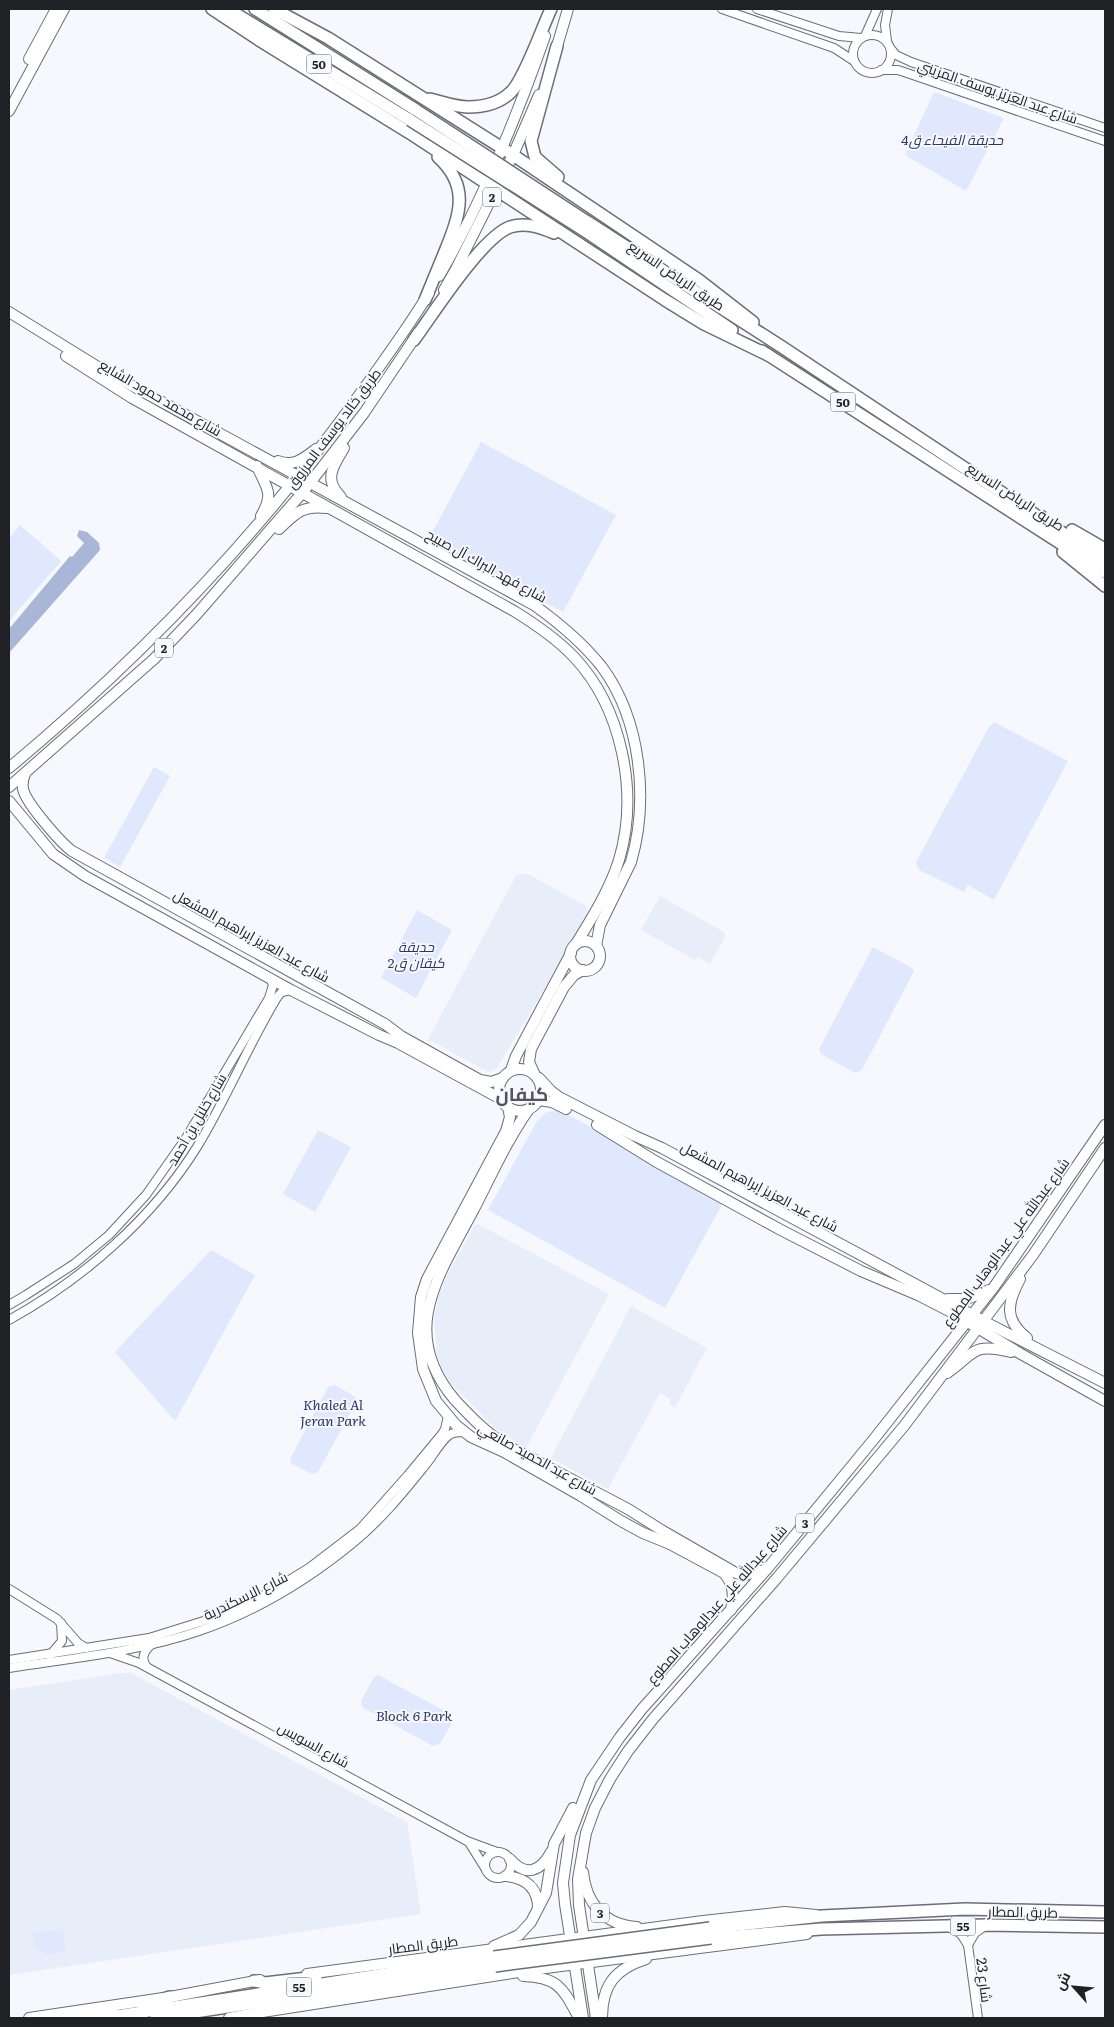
<svg xmlns="http://www.w3.org/2000/svg" width="1114" height="2027" font-family="Literata,Cairo,serif">
<style>
.built{fill:#e8edfa}
.green{fill:#e0e8fe}
.forest{fill:#a9b6d8}
.lines{fill:none;stroke-linecap:round;stroke-linejoin:round}
.minor-casing{stroke:#6b6e77;stroke-width:10}
.major-casing{stroke:#6b6e77;stroke-width:12}
.highway-casing{stroke:#6b6e77;stroke-width:14}
.minor{stroke:#fff;stroke-width:8}
.major{stroke:#fff;stroke-width:10}
.highway{stroke:#fff;stroke-width:11}
.highway-bridge-casing{stroke:#6b6e77;stroke-width:14;stroke-linecap:butt}
.highway-bridge{stroke:#fff;stroke-width:11}
.labels{text-anchor:middle;dominant-baseline:central;stroke-width:4;stroke-linejoin:round;paint-order:stroke}
.shield{fill:#f6f8fe;stroke:#606266;stroke-width:1}
.shield-label{font-size:12px;font-weight:bold;fill:#202125}
.street-label{font-size:14px;fill:#202125;stroke:#f6f8fe}
.park-label{font-size:14px;font-style:italic;fill:#2a3865;stroke:#f6f8fe}
.district-label{font-size:19px;font-weight:bold;fill:#52555d;stroke:#f6f8fe}
</style>
<rect width="100%" height="100%" fill="#f6f8fe"/>
<g class="built">
<path d="M 522,874 L 528,874 L 586,906 L 590,916 L 564,963 L 555,971 L 497,1068 L 488,1072 L 433,1042 L 427,1041 L 516,876 Z"/>
<path d="M 660,896 L 724,932 L 725,937 L 710,964 L 698,957 L 695,960 L 641,930 Z"/>
<path d="M 476,1223 L 609,1294 L 526,1448 L 494,1428 L 478,1411 L 450,1383 L 440,1364 L 437,1355 L 434,1320 L 438,1296 L 444,1281 Z"/>
<path d="M 631,1306 L 707,1348 L 675,1407 L 669,1404 L 671,1399 L 660,1393 L 608,1489 L 551,1458 Z"/>
<path d="M 121,1673 L 131,1673 L 407,1822 L 421,1914 L 9,1975 L 9,1690 Z"/>
</g>
<g class="green">
<path d="M 934,92 L 1004,118 L 966,191 L 905,155 Z"/>
<path d="M 481,442 L 616,515 L 563,612 L 428,540 Z"/>
<path d="M 20,525 L 61,561 L 9,621 L 9,539 Z"/>
<path d="M 994,722 L 1068,761 L 994,900 L 968,885 L 964,892 L 919,870 L 916,862 L 989,727 Z"/>
<path d="M 154,767 L 170,776 L 120,867 L 104,858 Z"/>
<path d="M 417,910 L 452,930 L 416,998 L 381,978 Z"/>
<path d="M 873,947 L 912,968 L 914,971 L 862,1070 L 855,1073 L 821,1054 L 819,1049 Z"/>
<path d="M 558,1109 L 724,1201 L 665,1308 L 488,1210 L 537,1121 L 545,1113 Z"/>
<path d="M 318,1130 L 351,1147 L 315,1212 L 283,1194 Z"/>
<path d="M 211,1250 L 255,1275 L 175,1421 L 115,1352 Z"/>
<path d="M 335,1385 L 355,1397 L 356,1402 L 318,1472 L 312,1474 L 292,1464 L 290,1459 L 328,1387 Z"/>
<path d="M 378,1675 L 452,1715 L 453,1721 L 440,1744 L 433,1746 L 362,1707 L 361,1701 L 374,1677 Z"/>
<path d="M 63,1929 L 66,1952 L 44,1955 L 43,1951 L 39,1951 L 37,1946 L 34,1947 L 33,1933 Z"/>
</g>
<path class="forest" d="M 79,530 L 87,532 L 99,543 L 100,550 L 9,653 L 9,629 L 70,556 L 72,557 L 84,543 L 77,536 Z"/>
<g class="lines">
<defs>
<g id="minor">
<path d="M 722,9 L 834,48 L 854,61"/>
<path d="M 757,9 L 839,36 L 861,38"/>
<circle cx="872" cy="54" r="19"/>
<path d="M 865,36 L 877,9"/>
<path d="M 887,41 L 885,25 L 888,9"/>
<path d="M 891,49 L 896,55 L 911,62 L 1105,128"/>
<path d="M 881,70 L 898,70 L 907,73 L 1105,141"/>
<path d="M 9,1305 L 26,1295 L 74,1264 L 109,1235 L 146,1195 L 186,1138 L 269,998 L 273,985 L 270,978"/>
<path d="M 9,1320 C 83,1279 152,1219 197,1147 C 227,1098 248,1045 278,996 L 282,992 L 291,990"/>
<path d="M 9,1589 L 57,1619 L 78,1643 L 86,1648"/>
<path d="M 110,1653 L 139,1663 L 467,1841 L 497,1852"/>
<path d="M 51,1654 L 62,1641 L 61,1623"/>
<path d="M 9,1660 L 149,1638 L 210,1619 L 237,1609 L 268,1593 L 309,1568 L 360,1529 L 408,1475 L 442,1434 L 445,1429 L 448,1416"/>
<path d="M 147,1667 C 140,1659 144,1651 151,1645"/>
<path d="M 9,1668 C 72,1658 138,1652 199,1631 C 255,1612 308,1580 353,1543 C 380,1521 402,1494 423,1468 C 432,1458 439,1443 449,1435 C 454,1432 458,1432 464,1432"/>
<path d="M 470,1844 L 485,1868"/>
<circle cx="498" cy="1865" r="13"/>
<path d="M 949,1927 L 961,1934 L 968,1945 L 978,2018"/>
<path d="M 968,1945 L 975,1933 L 985,1926"/>
</g>
<g id="major">
<path d="M 555,53 L 568,9"/>
<path d="M 29,59 L 56,9"/>
<path d="M 9,111 L 64,9"/>
<path d="M 439,276 C 483,201 516,119 545,36"/>
<path d="M 444,290 L 456,269 L 513,155 L 539,95"/>
<path d="M 9,312 L 98,367 L 534,605 C 559,623 583,643 602,667 C 641,720 649,800 631,862 L 600,925 L 596,946"/>
<path d="M 66,356 L 132,398 L 514,611 C 535,624 557,639 574,657 C 622,708 639,793 619,860 C 610,889 592,918 576,944"/>
<path d="M 278,461 C 294,467 303,459 316,449"/>
<path d="M 257,466 C 266,488 275,492 261,516"/>
<path d="M 341,497 C 323,479 333,467 344,448"/>
<path d="M 279,529 C 295,514 302,505 326,508"/>
<path d="M 9,768 C 143,656 264,530 365,387 C 387,356 409,326 429,293"/>
<path d="M 25,774 C 23,779 22,784 23,789 C 26,803 60,842 72,851 L 385,1024 L 401,1036 L 480,1080 L 491,1082 L 503,1078"/>
<path d="M 9,787 L 154,659 L 196,615 L 303,492 L 364,413 L 418,333"/>
<path d="M 9,801 L 53,854 L 85,876 L 291,990 L 379,1035 L 398,1043 L 501,1099"/>
<circle cx="585" cy="956" r="15"/>
<circle cx="520" cy="1090" r="21"/>
<path d="M 511,1070 L 516,1056 L 571,953"/>
<path d="M 534,1073 L 529,1062 L 531,1049 L 564,987 L 574,975 L 583,970"/>
<path d="M 539,1078 L 551,1091 L 559,1097 L 635,1136 L 662,1148 L 991,1325 L 1105,1383"/>
<path d="M 539,1100 L 552,1102 L 566,1109"/>
<path d="M 508,1107 L 510,1117 L 506,1131 L 427,1279 L 421,1297 L 418,1333 L 423,1369 L 436,1401 L 456,1425 L 471,1437 L 504,1452 L 581,1496 L 621,1521 L 643,1533 L 670,1544 L 724,1573 C 734,1585 734,1595 731,1610"/>
<path d="M 529,1109 C 507,1140 491,1176 474,1209 C 439,1275 397,1332 455,1400 C 471,1417 486,1433 506,1445 L 628,1509 L 663,1531 L 736,1573 L 745,1575 L 764,1570"/>
<path d="M 597,1125 L 655,1161 L 781,1230 L 861,1271 L 920,1296 L 951,1312 L 1021,1354 L 1105,1401"/>
<path d="M 1020,1279 C 1007,1303 1004,1320 1027,1338"/>
<path d="M 948,1299 L 967,1299 L 989,1290"/>
<path d="M 947,1373 C 975,1354 971,1342 1011,1352"/>
<path d="M 510,1859 C 526,1878 541,1871 551,1852"/>
<path d="M 583,1872 C 586,1903 604,1925 637,1927"/>
<path d="M 506,1876 C 525,1878 538,1887 538,1908"/>
<path d="M 494,1946 L 519,1935 L 531,1922 L 546,1893 L 554,1844 L 573,1808"/>
<path d="M 307,1974 L 703,1921 L 785,1912 L 816,1915"/>
<path d="M 523,1976 C 559,1977 563,1989 579,2018"/>
<path d="M 29,2018 L 170,1997 L 260,1980"/>
<path d="M 229,2018 L 256,2013 L 538,1969 L 807,1934"/>
<path d="M 583,2018 L 565,1904 L 563,1883 L 570,1835 L 591,1780 L 620,1737 L 642,1709 L 767,1569 L 874,1439 L 994,1287 L 1105,1125"/>
<path d="M 596,2018 L 579,1905 L 578,1879 L 586,1833 L 595,1808 L 610,1779 L 628,1751 L 653,1719 L 777,1578 L 904,1426 L 1033,1255 L 1105,1148"/>
<path d="M 602,2018 C 602,1985 615,1969 646,1959"/>
</g>
<g id="highway">
<path d="M 212,9 L 259,40 L 408,132 L 665,300 L 704,324 L 768,355"/>
<path d="M 228,9 L 410,120"/>
<path d="M 255,9 L 416,110"/>
<path d="M 274,9 L 328,38 L 513,155 L 699,280 L 753,322"/>
<path d="M 557,46 L 531,141 L 535,157 L 558,177"/>
<path d="M 430,99 C 442,102 455,107 468,107 C 483,107 499,104 511,92 C 524,80 542,28 551,9"/>
<path d="M 586,221 L 782,347 L 1105,561"/>
<path d="M 582,229 L 732,330"/>
<path d="M 425,300 C 432,283 439,266 446,249 C 460,214 470,186 438,157"/>
<path d="M 414,340 C 433,314 482,237 510,227 C 525,222 540,227 554,233"/>
<path d="M 762,351 L 1105,572"/>
<path d="M 1072,530 L 1105,549"/>
<path d="M 1063,552 L 1105,586"/>
<path d="M 710,1928 L 822,1916 L 965,1909 L 1105,1912"/>
<path d="M 711,1938 L 821,1929 L 986,1925 L 1105,1927"/>
<path d="M 254,1981 L 265,1983 L 316,1977"/>
<path d="M 143,2006 L 170,1997"/>
<path d="M 256,2013 L 275,2006"/>
<path d="M 71,2018 L 112,2011"/>
<path d="M 104,2018 L 494,1957"/>
<path d="M 156,2018 L 495,1966"/>
</g>
</defs>
<use href="#minor" class="minor-casing"/>
<use href="#major" class="major-casing"/>
<use href="#highway" class="highway-casing"/>
<use href="#minor" class="minor"/>
<use href="#major" class="major"/>
<use href="#highway" class="highway"/>
<defs>
<g id="highway-bridge">
<path d="M 416,110 L 586,221"/>
<path d="M 410,120 L 582,229"/>
<path d="M 494,1957 L 710,1928"/>
<path d="M 495,1966 L 711,1938"/>
</g>
</defs>
<use href="#highway-bridge" class="highway-bridge-casing"/>
<use href="#highway-bridge" class="highway-bridge"/>
</g>
<g class="labels">
<g class="shield">
<rect x="306.5" y="54.5" width="25" height="19" rx="4"/>
<rect x="483" y="187.5" width="18" height="19" rx="4"/>
<rect x="830.5" y="392.5" width="25" height="19" rx="4"/>
<rect x="155" y="638.5" width="18" height="19" rx="4"/>
<rect x="796" y="1513.5" width="18" height="19" rx="4"/>
<rect x="591" y="1903.5" width="18" height="19" rx="4"/>
<rect x="950.5" y="1916.5" width="25" height="19" rx="4"/>
<rect x="286.5" y="1977.5" width="25" height="19" rx="4"/>
</g>
<g class="shield-label">
<text x="319" y="64">50</text>
<text x="492" y="197">2</text>
<text x="843" y="402">50</text>
<text x="164" y="648">2</text>
<text x="805" y="1523">3</text>
<text x="600" y="1913">3</text>
<text x="963" y="1926">55</text>
<text x="299" y="1987">55</text>
</g>
<g class="street-label">
<text transform="translate(998 91) rotate(19)">شارع عبد العزيز يوسف المزيني</text>
<text transform="translate(677 275) rotate(34)">طريق الرياض السريع</text>
<text transform="translate(161 397) rotate(30)">شارع محمد حمود الشايع</text>
<text transform="translate(333 428) rotate(-53)">طريق خالد يوسف المرزوق</text>
<text transform="translate(1016 496) rotate(33)">طريق الرياض السريع</text>
<text transform="translate(487 565) rotate(29)">شارع فهد البراك آل صبيح</text>
<text transform="translate(252 935) rotate(29)">شارع عبد العزيز إبراهيم المشعل</text>
<text transform="translate(196 1119) rotate(-60)">شارع خليل بن أحمد</text>
<text transform="translate(760 1186) rotate(28)">شارع عبد العزيز إبراهيم المشعل</text>
<text transform="translate(1005 1242) rotate(-54)">شارع عبدالله علي عبدالوهاب المطوع</text>
<text transform="translate(538 1458) rotate(29)">شارع عبد الحميد صانعي</text>
<text transform="translate(245 1595) rotate(-26)">شارع الإسكندرية</text>
<text transform="translate(716 1604) rotate(-49)">شارع عبدالله علي عبدالوهاب المطوع</text>
<text transform="translate(314 1744) rotate(29)">شارع السويس</text>
<text transform="translate(1023 1911) rotate(1)">طريق المطار</text>
<text transform="translate(423 1944) rotate(-7)">طريق المطار</text>
<text transform="translate(985 1980) rotate(83)">شارع 23</text>
</g>
<g class="park-label">
<text x="952" y="139">حديقة الفيحاء ق4</text>
<text x="416" y="946">حديقة<tspan x="416" dy="16">كيقان ق2</tspan></text>
<text x="333" y="1404">Khaled Al<tspan x="333" dy="16">Jeran Park</tspan></text>
<text x="414" y="1715">Block 6 Park</text>
</g>
<g class="district-label">
<text x="522" y="1093">كيفان</text>
</g>
</g>
<rect width="1114" height="2027" fill="none" stroke="#202125" stroke-width="20"/>
<g transform="translate(1074 1987) rotate(297)" stroke="#f6f8fe" stroke-width="4" paint-order="stroke">
<path d="M0-4L9 19L0 12L-9 19Z" fill="#202125"/>
<text y="-8" font-size="14" font-weight="bold" text-anchor="middle" fill="#202125">ش</text>
</g>
</svg>
